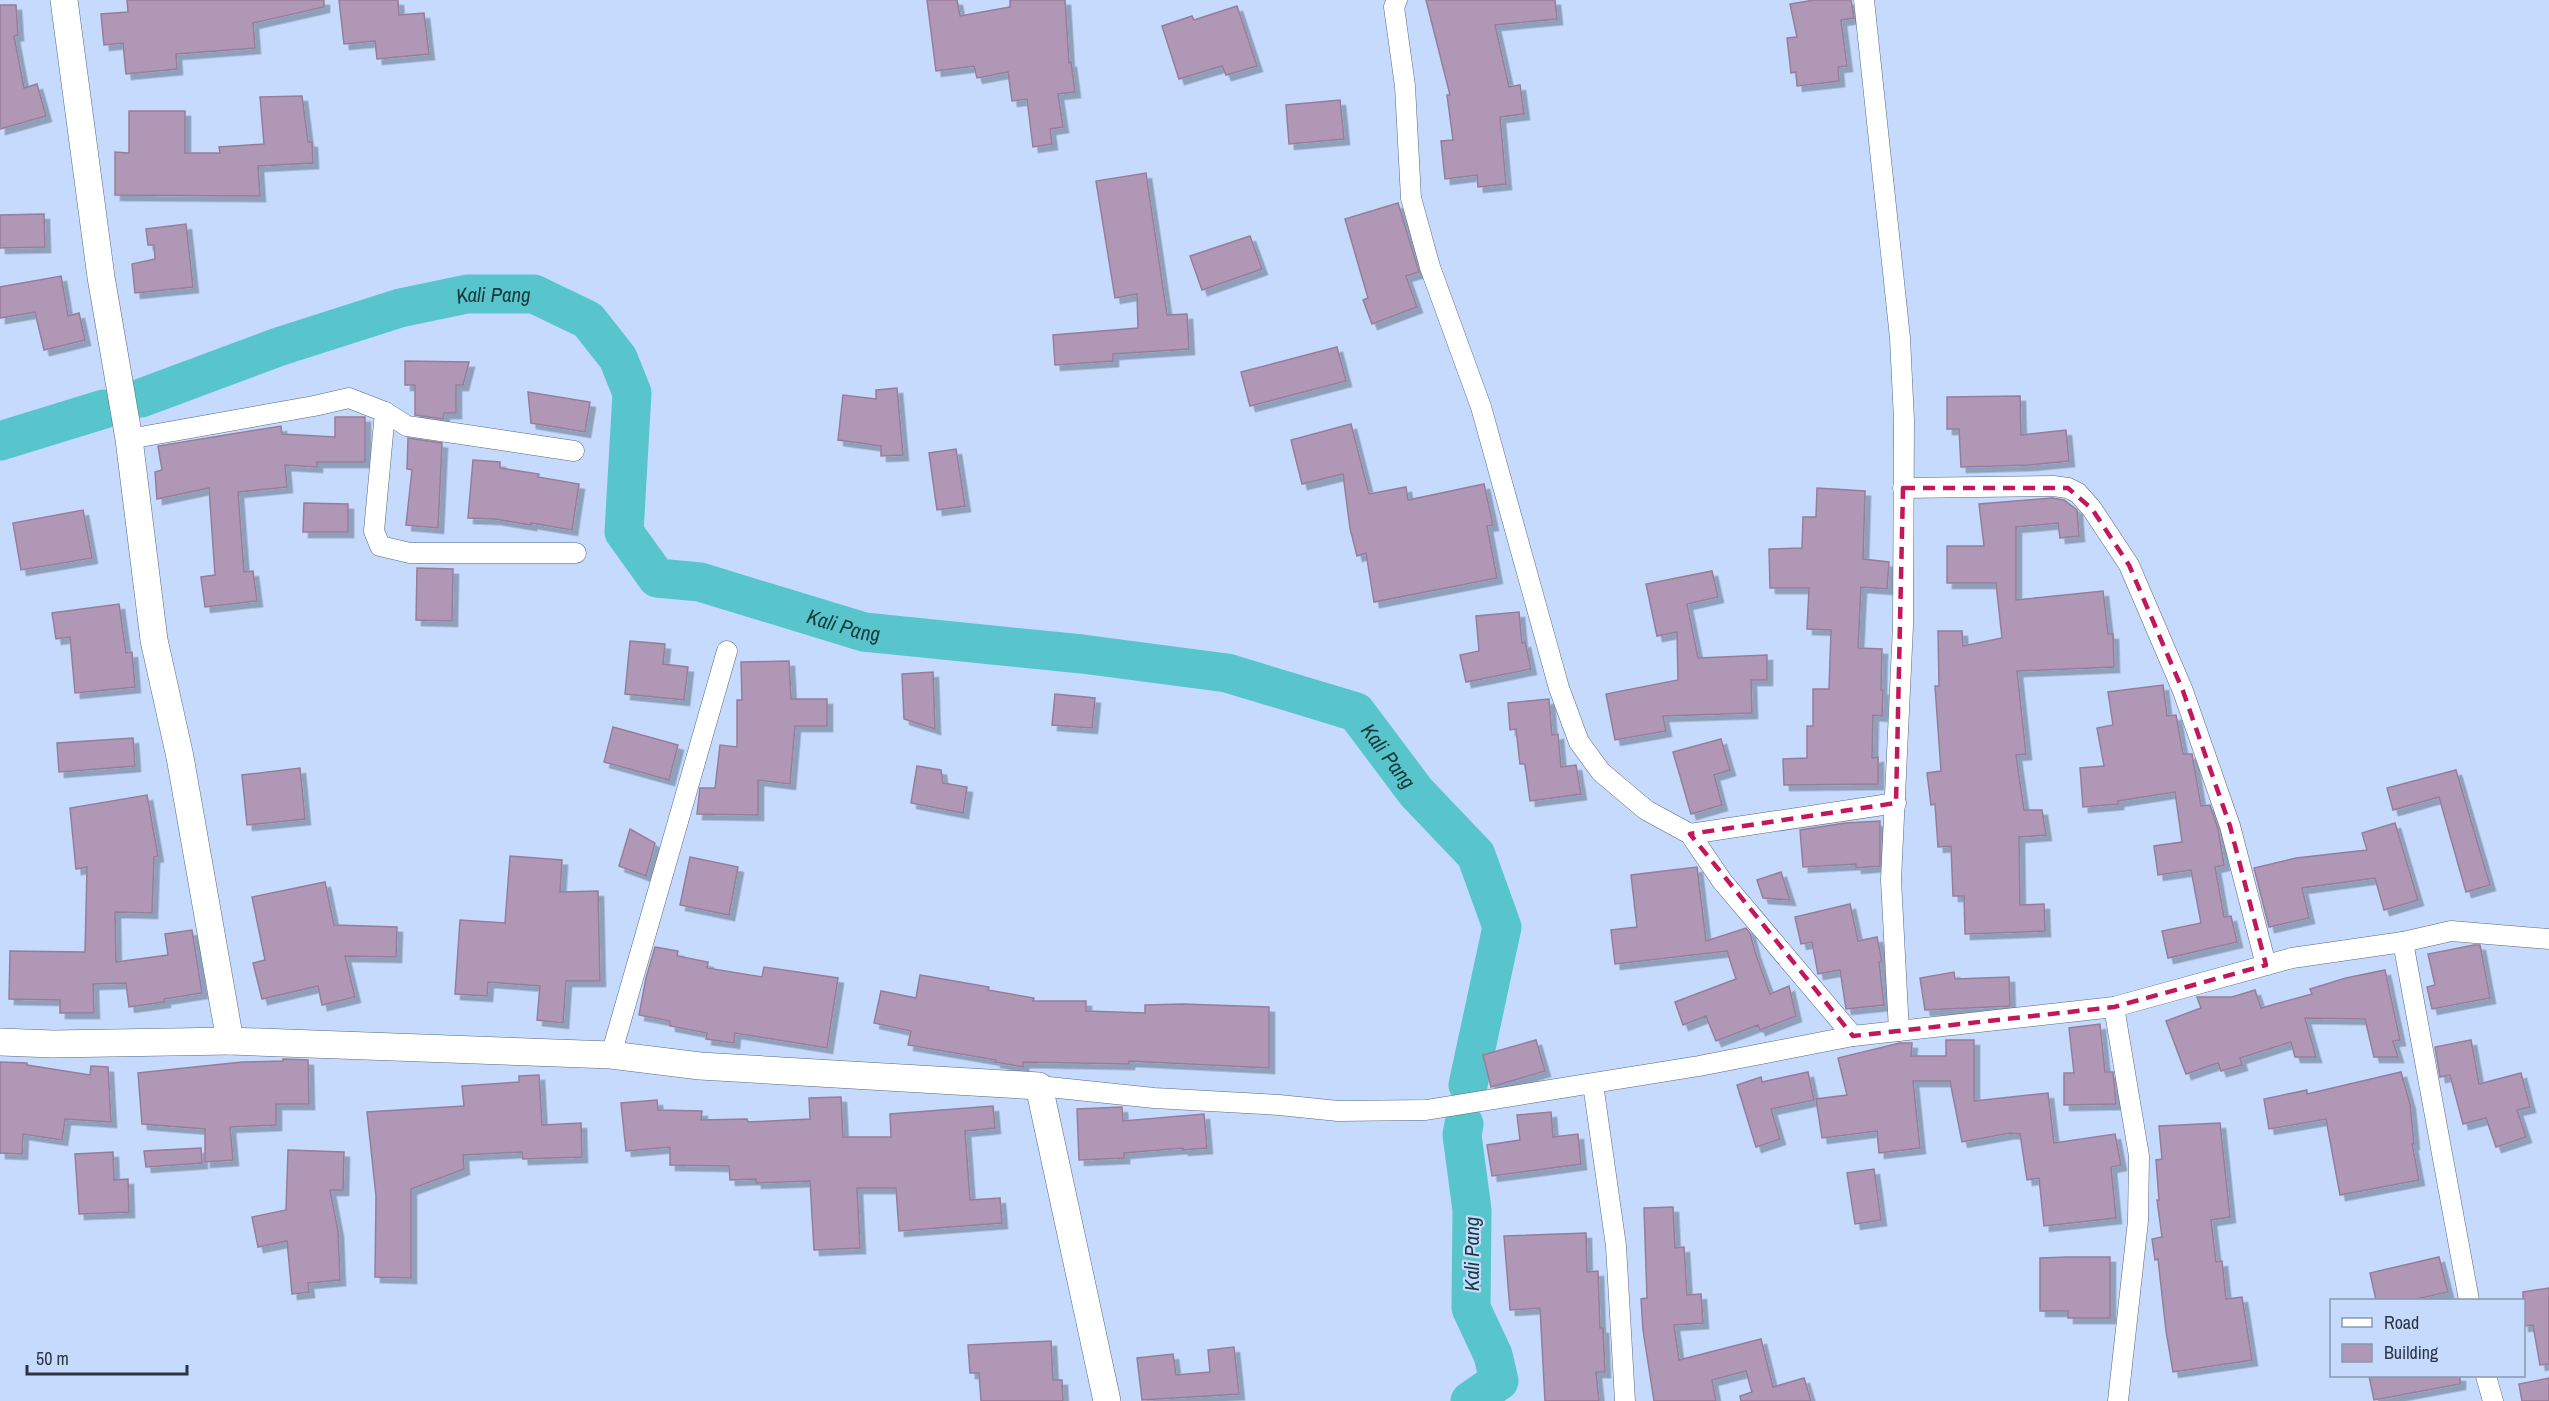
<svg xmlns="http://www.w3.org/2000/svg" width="2549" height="1401" font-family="'Archivo Narrow',sans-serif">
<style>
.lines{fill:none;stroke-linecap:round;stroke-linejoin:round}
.river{stroke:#57c5cb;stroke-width:39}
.building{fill:#b197b6;stroke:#967e9b;stroke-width:1.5;filter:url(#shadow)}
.street-casing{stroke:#566886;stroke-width:21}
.secondary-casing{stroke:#566886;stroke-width:28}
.street{stroke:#fff;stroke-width:20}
.secondary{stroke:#fff;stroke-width:27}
.marked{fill:none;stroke:#c2185b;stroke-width:4.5;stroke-dasharray:12 8;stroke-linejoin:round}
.labels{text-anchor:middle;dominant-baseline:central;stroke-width:4.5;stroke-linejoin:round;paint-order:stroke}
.water-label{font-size:21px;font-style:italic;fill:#183a3c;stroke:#c5dafd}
</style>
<defs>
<filter id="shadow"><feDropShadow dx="5.5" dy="5.5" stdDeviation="0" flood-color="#0004"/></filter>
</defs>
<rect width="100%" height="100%" fill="#c5dafd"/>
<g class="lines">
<g class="river">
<path id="s1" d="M 141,398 L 278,347 L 400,308 L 467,294 L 534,294 L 588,320 L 618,358 L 632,393 L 624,532 L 657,578 L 700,582 L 864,632 L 1082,654 L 1227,673 L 1356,712 L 1416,792 L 1476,855 L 1502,927 L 1468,1085"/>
<path d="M 0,441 L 104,409"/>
<path d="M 1464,1124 L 1462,1135 L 1472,1210 L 1471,1308 L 1493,1355 L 1499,1381 L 1470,1401"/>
</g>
</g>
<g class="building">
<path d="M 127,0 L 324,0 L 324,7 L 253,23 L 255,48 L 176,54 L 177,69 L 126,74 L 123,43 L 104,45 L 101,14 L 128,12 Z"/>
<path d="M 339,0 L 398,0 L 399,15 L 424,13 L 429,54 L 377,59 L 375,41 L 344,44 Z"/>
<path d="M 927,0 L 957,0 L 960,16 L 1010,7 L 1010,0 L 1065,0 L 1069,63 L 1071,62 L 1075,92 L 1058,94 L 1063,127 L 1050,129 L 1052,144 L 1033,147 L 1027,99 L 1012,101 L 1008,72 L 977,78 L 974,66 L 936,71 Z"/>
<path d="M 1426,0 L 1555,0 L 1557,19 L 1495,25 L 1509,87 L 1520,85 L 1524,114 L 1500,117 L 1506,184 L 1478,187 L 1477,175 L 1445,179 L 1441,141 L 1453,140 L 1447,95 L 1450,95 Z"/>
<path d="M 1814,0 L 1851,0 L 1854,18 L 1841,20 L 1847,66 L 1838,67 L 1839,81 L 1797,86 L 1796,72 L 1791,73 L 1787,38 L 1797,37 L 1790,4 Z"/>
<path d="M 0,5 L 16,5 L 18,35 L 14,36 L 24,88 L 37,84 L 46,116 L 0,129 Z"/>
<path d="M 1237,6 L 1257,66 L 1226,75 L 1222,66 L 1179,79 L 1162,26 L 1192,16 L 1194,20 Z"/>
<path d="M 302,96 L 308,142 L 312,142 L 313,163 L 258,166 L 260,196 L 115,195 L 115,152 L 129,153 L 129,111 L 185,111 L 185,153 L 220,153 L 219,147 L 264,144 L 260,97 Z"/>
<path d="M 1340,100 L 1344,139 L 1289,144 L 1286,105 Z"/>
<path d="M 1146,173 L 1167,315 L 1187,314 L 1189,349 L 1113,354 L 1113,361 L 1055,365 L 1053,335 L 1138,328 L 1137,294 L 1115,298 L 1096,181 Z"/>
<path d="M 1398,203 L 1419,272 L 1406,276 L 1417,307 L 1372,324 L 1363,300 L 1368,298 L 1345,219 Z"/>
<path d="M 44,214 L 45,247 L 0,248 L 0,215 Z"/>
<path d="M 186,224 L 193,287 L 135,293 L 132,264 L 155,259 L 154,245 L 148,245 L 146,229 Z"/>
<path d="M 1250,236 L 1262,269 L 1202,290 L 1190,256 Z"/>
<path d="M 61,276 L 68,316 L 79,313 L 85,340 L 44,350 L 35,312 L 0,318 L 0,287 Z"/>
<path d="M 1337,347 L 1346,381 L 1250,406 L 1241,372 Z"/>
<path d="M 405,361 L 469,362 L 463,385 L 456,385 L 456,413 L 444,413 L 443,419 L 415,415 L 415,385 L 405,385 Z"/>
<path d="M 897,388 L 903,455 L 881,456 L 881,446 L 838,440 L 843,395 L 876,399 L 876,390 Z"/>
<path d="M 528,392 L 590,402 L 585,432 L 531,423 Z"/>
<path d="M 2020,396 L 2021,435 L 2066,430 L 2069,461 L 2029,465 L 1961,467 L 1959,429 L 1947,429 L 1947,397 Z"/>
<path d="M 335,417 L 365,417 L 365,462 L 317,462 L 317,467 L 285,465 L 287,487 L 238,492 L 244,572 L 253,571 L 257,601 L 205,607 L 201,577 L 215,575 L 209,488 L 157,499 L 155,472 L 162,470 L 158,446 L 281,426 L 282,434 L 335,437 Z"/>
<path d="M 1351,424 L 1369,494 L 1406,487 L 1408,500 L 1484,484 L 1493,525 L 1487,526 L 1497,578 L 1374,602 L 1366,553 L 1357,556 L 1350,528 L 1343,474 L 1302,484 L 1291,440 Z"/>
<path d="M 408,438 L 442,443 L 438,528 L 406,525 L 412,470 L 407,469 Z"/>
<path d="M 956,449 L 965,506 L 937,510 L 929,453 Z"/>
<path d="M 473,460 L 500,462 L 500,468 L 539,474 L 538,477 L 579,484 L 572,530 L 531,523 L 531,525 L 495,519 L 468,518 Z"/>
<path d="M 1817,488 L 1865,491 L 1863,559 L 1889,562 L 1887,589 L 1861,587 L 1858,648 L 1882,649 L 1881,690 L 1883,690 L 1882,716 L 1873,715 L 1872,758 L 1878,757 L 1878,784 L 1784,785 L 1783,759 L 1807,758 L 1807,726 L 1813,726 L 1813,689 L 1829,689 L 1831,630 L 1807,629 L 1809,588 L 1770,588 L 1769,549 L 1802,548 L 1803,517 L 1816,517 Z"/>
<path d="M 2052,498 L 2064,500 L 2077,510 L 2079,536 L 2060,538 L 2058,523 L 2016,527 L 2016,600 L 2103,591 L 2108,634 L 2113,634 L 2114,667 L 2017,671 L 2026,754 L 2016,755 L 2024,810 L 2042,810 L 2046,835 L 2019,837 L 2020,905 L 2044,904 L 2045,931 L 1965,934 L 1964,896 L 1953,896 L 1951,846 L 1938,847 L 1935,804 L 1931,805 L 1927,773 L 1941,771 L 1935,686 L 1939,686 L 1938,631 L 1962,631 L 1963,646 L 2002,638 L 1996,583 L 1947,583 L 1947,546 L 1984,546 L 1979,504 Z"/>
<path d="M 304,503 L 348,504 L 348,532 L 303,532 Z"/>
<path d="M 83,510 L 92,558 L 21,570 L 13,523 Z"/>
<path d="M 417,568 L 453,569 L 452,621 L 416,620 Z"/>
<path d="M 1712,571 L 1718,597 L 1687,604 L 1698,658 L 1767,655 L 1767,680 L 1751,680 L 1752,713 L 1663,716 L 1666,731 L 1615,740 L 1606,694 L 1678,680 L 1677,632 L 1657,636 L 1646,584 Z"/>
<path d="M 119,604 L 126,653 L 132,652 L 135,687 L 75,693 L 70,637 L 56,639 L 52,613 Z"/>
<path d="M 1519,612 L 1522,643 L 1525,642 L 1531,669 L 1466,682 L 1460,655 L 1479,651 L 1476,616 Z"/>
<path d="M 630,641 L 665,644 L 663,664 L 688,667 L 684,700 L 625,694 Z"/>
<path d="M 789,661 L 791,699 L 827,699 L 827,726 L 795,726 L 790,784 L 758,780 L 758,815 L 697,814 L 700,788 L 715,788 L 720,745 L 737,747 L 737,700 L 742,700 L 741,662 Z"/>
<path d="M 933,672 L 935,729 L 904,719 L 902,674 Z"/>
<path d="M 2163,685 L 2167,716 L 2176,715 L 2183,754 L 2192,754 L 2201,806 L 2210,805 L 2218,829 L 2224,865 L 2215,867 L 2224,917 L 2231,916 L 2237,942 L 2168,958 L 2162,931 L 2201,923 L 2191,870 L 2158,875 L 2154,846 L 2182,842 L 2175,792 L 2118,801 L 2118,804 L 2083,807 L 2080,768 L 2104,766 L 2097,728 L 2113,725 L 2108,692 Z"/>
<path d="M 1055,694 L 1095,698 L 1092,728 L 1052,725 Z"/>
<path d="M 1549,699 L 1552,735 L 1558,734 L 1561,767 L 1576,765 L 1581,794 L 1530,801 L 1525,764 L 1520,764 L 1516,729 L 1510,730 L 1508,703 Z"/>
<path d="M 613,727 L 678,745 L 669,780 L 604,762 Z"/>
<path d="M 133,738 L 135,766 L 59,772 L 57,743 Z"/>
<path d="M 1721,739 L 1730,770 L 1714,775 L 1722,805 L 1691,814 L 1673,752 Z"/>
<path d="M 917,766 L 941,770 L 943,783 L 967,787 L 963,813 L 911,803 Z"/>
<path d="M 300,768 L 305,819 L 247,825 L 242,775 Z"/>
<path d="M 2456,770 L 2490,885 L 2466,892 L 2439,797 L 2393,810 L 2387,788 Z"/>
<path d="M 147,795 L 158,856 L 154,857 L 152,913 L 115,912 L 116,962 L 168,955 L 165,934 L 192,930 L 202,993 L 164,999 L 165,1002 L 129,1007 L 126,983 L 93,984 L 94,1013 L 60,1013 L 60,1000 L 9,999 L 10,951 L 85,952 L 87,867 L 76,869 L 70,808 Z"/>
<path d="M 1880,821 L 1880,866 L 1856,868 L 1856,864 L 1803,867 L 1800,830 L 1845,823 Z"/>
<path d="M 2395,823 L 2418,900 L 2384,910 L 2375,878 L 2302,888 L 2309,918 L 2269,927 L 2254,868 L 2296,858 L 2367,850 L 2362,833 Z"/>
<path d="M 630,829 L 655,843 L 646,876 L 619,866 Z"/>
<path d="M 510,856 L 562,860 L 560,892 L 598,891 L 600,981 L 566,981 L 563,1023 L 537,1020 L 540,986 L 488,982 L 487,996 L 455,994 L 460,920 L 505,923 Z"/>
<path d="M 690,857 L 738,867 L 729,915 L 680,905 Z"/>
<path d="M 1697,867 L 1706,941 L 1746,928 L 1750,933 L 1755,952 L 1770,994 L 1789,986 L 1796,1016 L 1760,1030 L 1758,1025 L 1716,1041 L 1706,1016 L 1683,1025 L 1675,1002 L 1736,979 L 1727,951 L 1615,964 L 1611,930 L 1637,927 L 1631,875 Z"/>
<path d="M 1781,872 L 1790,900 L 1763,898 L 1757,880 Z"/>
<path d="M 325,882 L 334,925 L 397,927 L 396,957 L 345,956 L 355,997 L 322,1005 L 318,986 L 262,999 L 253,963 L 265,960 L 252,897 Z"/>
<path d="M 1850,904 L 1858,941 L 1877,937 L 1882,961 L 1879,962 L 1884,1005 L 1846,1009 L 1840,970 L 1818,974 L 1812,942 L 1801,944 L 1795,917 Z"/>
<path d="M 2474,945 L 2480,945 L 2490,998 L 2432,1009 L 2427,987 L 2435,985 L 2428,954 Z"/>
<path d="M 655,947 L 678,951 L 677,956 L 708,962 L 707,968 L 762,977 L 764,967 L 838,978 L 827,1048 L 735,1033 L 734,1043 L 706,1039 L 707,1033 L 670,1026 L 670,1021 L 639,1015 L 646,978 Z"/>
<path d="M 2385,970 L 2400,1040 L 2393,1041 L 2398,1057 L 2374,1057 L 2365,1019 L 2305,1018 L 2316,1057 L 2295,1057 L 2291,1042 L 2240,1058 L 2242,1065 L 2221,1071 L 2218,1063 L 2186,1074 L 2166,1021 L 2201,1008 L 2197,997 L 2232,997 L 2255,990 L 2261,1008 L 2312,994 L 2310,989 L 2346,978 Z"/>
<path d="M 1954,972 L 1955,979 L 2009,977 L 2010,1006 L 1925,1010 L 1920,978 Z"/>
<path d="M 920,975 L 989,987 L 988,990 L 1034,998 L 1033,1001 L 1086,1001 L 1086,1011 L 1145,1013 L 1145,1005 L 1182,1004 L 1269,1007 L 1269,1068 L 1129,1061 L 1129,1064 L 1023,1062 L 1023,1067 L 995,1062 L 996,1060 L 908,1045 L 911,1031 L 874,1023 L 881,991 L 916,998 Z"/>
<path d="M 2100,1024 L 2105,1072 L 2113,1072 L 2116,1104 L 2064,1105 L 2064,1073 L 2074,1073 L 2069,1028 Z"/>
<path d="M 1536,1040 L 1545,1071 L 1491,1087 L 1483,1055 Z"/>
<path d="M 1946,1040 L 1974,1040 L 1974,1101 L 2048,1093 L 2054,1143 L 2115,1134 L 2121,1165 L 2111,1167 L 2116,1218 L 2044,1226 L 2039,1178 L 2027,1180 L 2020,1134 L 2010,1133 L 1962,1142 L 1950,1081 L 1913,1081 L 1920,1148 L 1879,1153 L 1877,1131 L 1822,1138 L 1816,1099 L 1847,1095 L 1838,1058 L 1900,1043 L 1912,1043 L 1911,1056 L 1946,1056 Z"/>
<path d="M 2471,1040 L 2479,1084 L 2521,1073 L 2530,1107 L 2517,1110 L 2526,1137 L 2496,1147 L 2486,1118 L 2463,1124 L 2450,1075 L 2440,1077 L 2435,1047 Z"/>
<path d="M 283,1059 L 308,1060 L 309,1104 L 276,1104 L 276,1125 L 230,1127 L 233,1160 L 205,1162 L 205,1129 L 142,1124 L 138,1073 L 242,1062 L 283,1061 Z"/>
<path d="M 0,1062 L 27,1063 L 27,1065 L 90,1075 L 91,1066 L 108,1067 L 111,1122 L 65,1119 L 62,1140 L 23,1134 L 22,1154 L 0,1153 Z"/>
<path d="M 1808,1072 L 1814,1100 L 1771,1109 L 1780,1139 L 1756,1147 L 1737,1085 L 1761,1077 L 1762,1082 Z"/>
<path d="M 2401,1072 L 2410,1104 L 2414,1144 L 2412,1144 L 2419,1180 L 2340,1195 L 2326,1119 L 2269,1129 L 2264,1099 L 2307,1090 L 2307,1094 Z"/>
<path d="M 539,1075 L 542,1125 L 581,1123 L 582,1157 L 523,1159 L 522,1152 L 463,1155 L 464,1169 L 411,1189 L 411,1278 L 375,1277 L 376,1196 L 367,1112 L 464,1106 L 462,1086 L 519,1082 L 519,1076 Z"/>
<path d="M 841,1097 L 843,1137 L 891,1137 L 890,1114 L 993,1106 L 995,1128 L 965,1131 L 970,1200 L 1000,1198 L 1002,1223 L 899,1231 L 896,1188 L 857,1188 L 860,1248 L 814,1250 L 810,1181 L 756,1183 L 756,1179 L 730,1180 L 729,1166 L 670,1165 L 670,1147 L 626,1151 L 621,1103 L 657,1100 L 658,1110 L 702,1111 L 701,1120 L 747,1119 L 748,1122 L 810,1119 L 809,1098 Z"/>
<path d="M 1122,1107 L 1123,1121 L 1204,1114 L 1207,1148 L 1183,1150 L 1183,1148 L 1124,1153 L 1124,1158 L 1079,1160 L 1077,1109 Z"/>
<path d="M 1551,1112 L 1553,1137 L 1578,1134 L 1581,1164 L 1492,1176 L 1487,1145 L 1520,1140 L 1517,1115 Z"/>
<path d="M 2220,1123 L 2230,1217 L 2211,1220 L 2216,1262 L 2222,1261 L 2226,1299 L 2242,1297 L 2252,1360 L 2173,1372 L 2166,1331 L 2158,1259 L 2155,1260 L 2152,1239 L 2162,1237 L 2157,1200 L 2159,1200 L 2156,1160 L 2162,1159 L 2159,1126 Z"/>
<path d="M 201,1148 L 202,1163 L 146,1167 L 144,1151 Z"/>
<path d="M 288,1150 L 344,1152 L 343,1190 L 330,1190 L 338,1231 L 340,1280 L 308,1283 L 309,1292 L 292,1294 L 287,1241 L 258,1247 L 252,1217 L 286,1210 Z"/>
<path d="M 113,1152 L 114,1180 L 128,1179 L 129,1212 L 79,1214 L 75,1154 Z"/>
<path d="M 1874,1169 L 1881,1220 L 1855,1224 L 1847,1173 Z"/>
<path d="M 1673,1207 L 1675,1248 L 1684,1247 L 1687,1295 L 1701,1294 L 1703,1323 L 1674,1325 L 1679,1360 L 1761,1339 L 1773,1387 L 1804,1378 L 1811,1401 L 1741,1401 L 1740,1396 L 1752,1392 L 1746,1371 L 1712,1380 L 1716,1401 L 1654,1401 L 1643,1330 L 1641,1299 L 1647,1298 L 1644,1208 Z"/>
<path d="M 1586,1233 L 1587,1272 L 1598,1271 L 1600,1328 L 1603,1328 L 1605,1372 L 1596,1372 L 1599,1401 L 1545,1401 L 1540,1308 L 1510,1310 L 1504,1236 Z"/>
<path d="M 2067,1257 L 2110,1257 L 2110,1318 L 2068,1318 L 2068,1311 L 2040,1311 L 2040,1258 Z"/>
<path d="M 2439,1257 L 2448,1292 L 2412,1300 L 2376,1300 L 2370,1273 Z"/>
<path d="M 2549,1288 L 2549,1364 L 2540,1365 L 2533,1325 L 2523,1326 L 2523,1292 Z"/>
<path d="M 1051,1341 L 1053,1380 L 1062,1380 L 1063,1401 L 981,1401 L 979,1373 L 970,1373 L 968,1345 Z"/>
<path d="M 1234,1347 L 1239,1394 L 1142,1400 L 1137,1358 L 1173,1354 L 1176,1375 L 1210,1372 L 1208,1350 Z"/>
<path d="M 2369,1376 L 2460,1376 L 2460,1384 L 2374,1400 Z"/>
<path d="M 2549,1378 L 2549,1401 L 2522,1401 L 2519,1384 Z"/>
</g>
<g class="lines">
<defs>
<g id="street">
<path d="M 1397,0 L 1394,7 L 1405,86 L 1411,198 L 1430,267 L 1481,407 L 1559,688 L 1579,742 L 1601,772 L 1646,810 L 1690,834 L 1722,881 L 1853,1036"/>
<path d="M 1864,0 L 1900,338 L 1904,420 L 1903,626 L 1891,880 L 1899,1031"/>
<path d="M 385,412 L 374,531 L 380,546 L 410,553 L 576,553"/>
<path d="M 129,439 L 314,406 L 349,398 L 385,412 L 407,426 L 574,451"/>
<path d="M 1903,488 L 2053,486 L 2068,488 L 2078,493 L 2092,509 L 2129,565 L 2183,691 L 2230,826 L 2266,965"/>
<path d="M 1690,834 L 1896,803"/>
<path d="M 2403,942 L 2469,1300"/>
<path d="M 2114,1007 L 2139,1156 L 2138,1221 L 2118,1401"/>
<path d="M 611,1055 L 727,651"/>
<path d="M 1593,1084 L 1616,1246 L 1625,1401"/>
<path d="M 1039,1086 L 1154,1098 L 1279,1105 L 1338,1111 L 1426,1110 L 1699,1066 L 1853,1036 L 2114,1007 L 2292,958 L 2403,942 L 2451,931 L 2549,939"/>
<path d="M 2486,1376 L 2493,1401"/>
</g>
<g id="secondary">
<path d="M 64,0 L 101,277 L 129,439 L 154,640 L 180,757 L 230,1041 L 611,1055 L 700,1066 L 1039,1086 L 1107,1401"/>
<path d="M 0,1042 L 53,1044 L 230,1041"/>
</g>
</defs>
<use href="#street" class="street-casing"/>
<use href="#secondary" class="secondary-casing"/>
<use href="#street" class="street"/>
<use href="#secondary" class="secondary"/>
</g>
<path class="marked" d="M 1903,488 L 2068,488 L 2092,509 L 2129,565 L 2183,691 L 2230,826 L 2266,965 L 2114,1007 L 1853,1036 L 1690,834 L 1896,803 Z"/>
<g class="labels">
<g class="water-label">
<text stroke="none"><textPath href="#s1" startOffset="369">Kali Pang</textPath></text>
<text stroke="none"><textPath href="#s1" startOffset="945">Kali Pang</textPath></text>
<text stroke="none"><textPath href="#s1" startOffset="1521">Kali Pang</textPath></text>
<text transform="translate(1471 1254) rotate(-90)">Kali Pang</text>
</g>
</g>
<rect x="2330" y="1299" width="195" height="78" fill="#c5dafd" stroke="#8898b2" stroke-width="1.5"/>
<rect x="2342" y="1318" width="30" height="9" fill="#ffffff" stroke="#8898b2" stroke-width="1.5"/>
<text x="2384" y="1329" font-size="18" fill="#2c3441">Road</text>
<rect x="2342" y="1344" width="30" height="18" fill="#b197b6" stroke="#8898b2" stroke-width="1.5"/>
<text x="2384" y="1359" font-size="18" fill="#2c3441">Building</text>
<path d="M27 1365v9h160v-9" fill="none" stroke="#2c3441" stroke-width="3"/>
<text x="36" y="1365" font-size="18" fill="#2c3441" stroke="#c5dafd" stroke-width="4.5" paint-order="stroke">50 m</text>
</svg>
